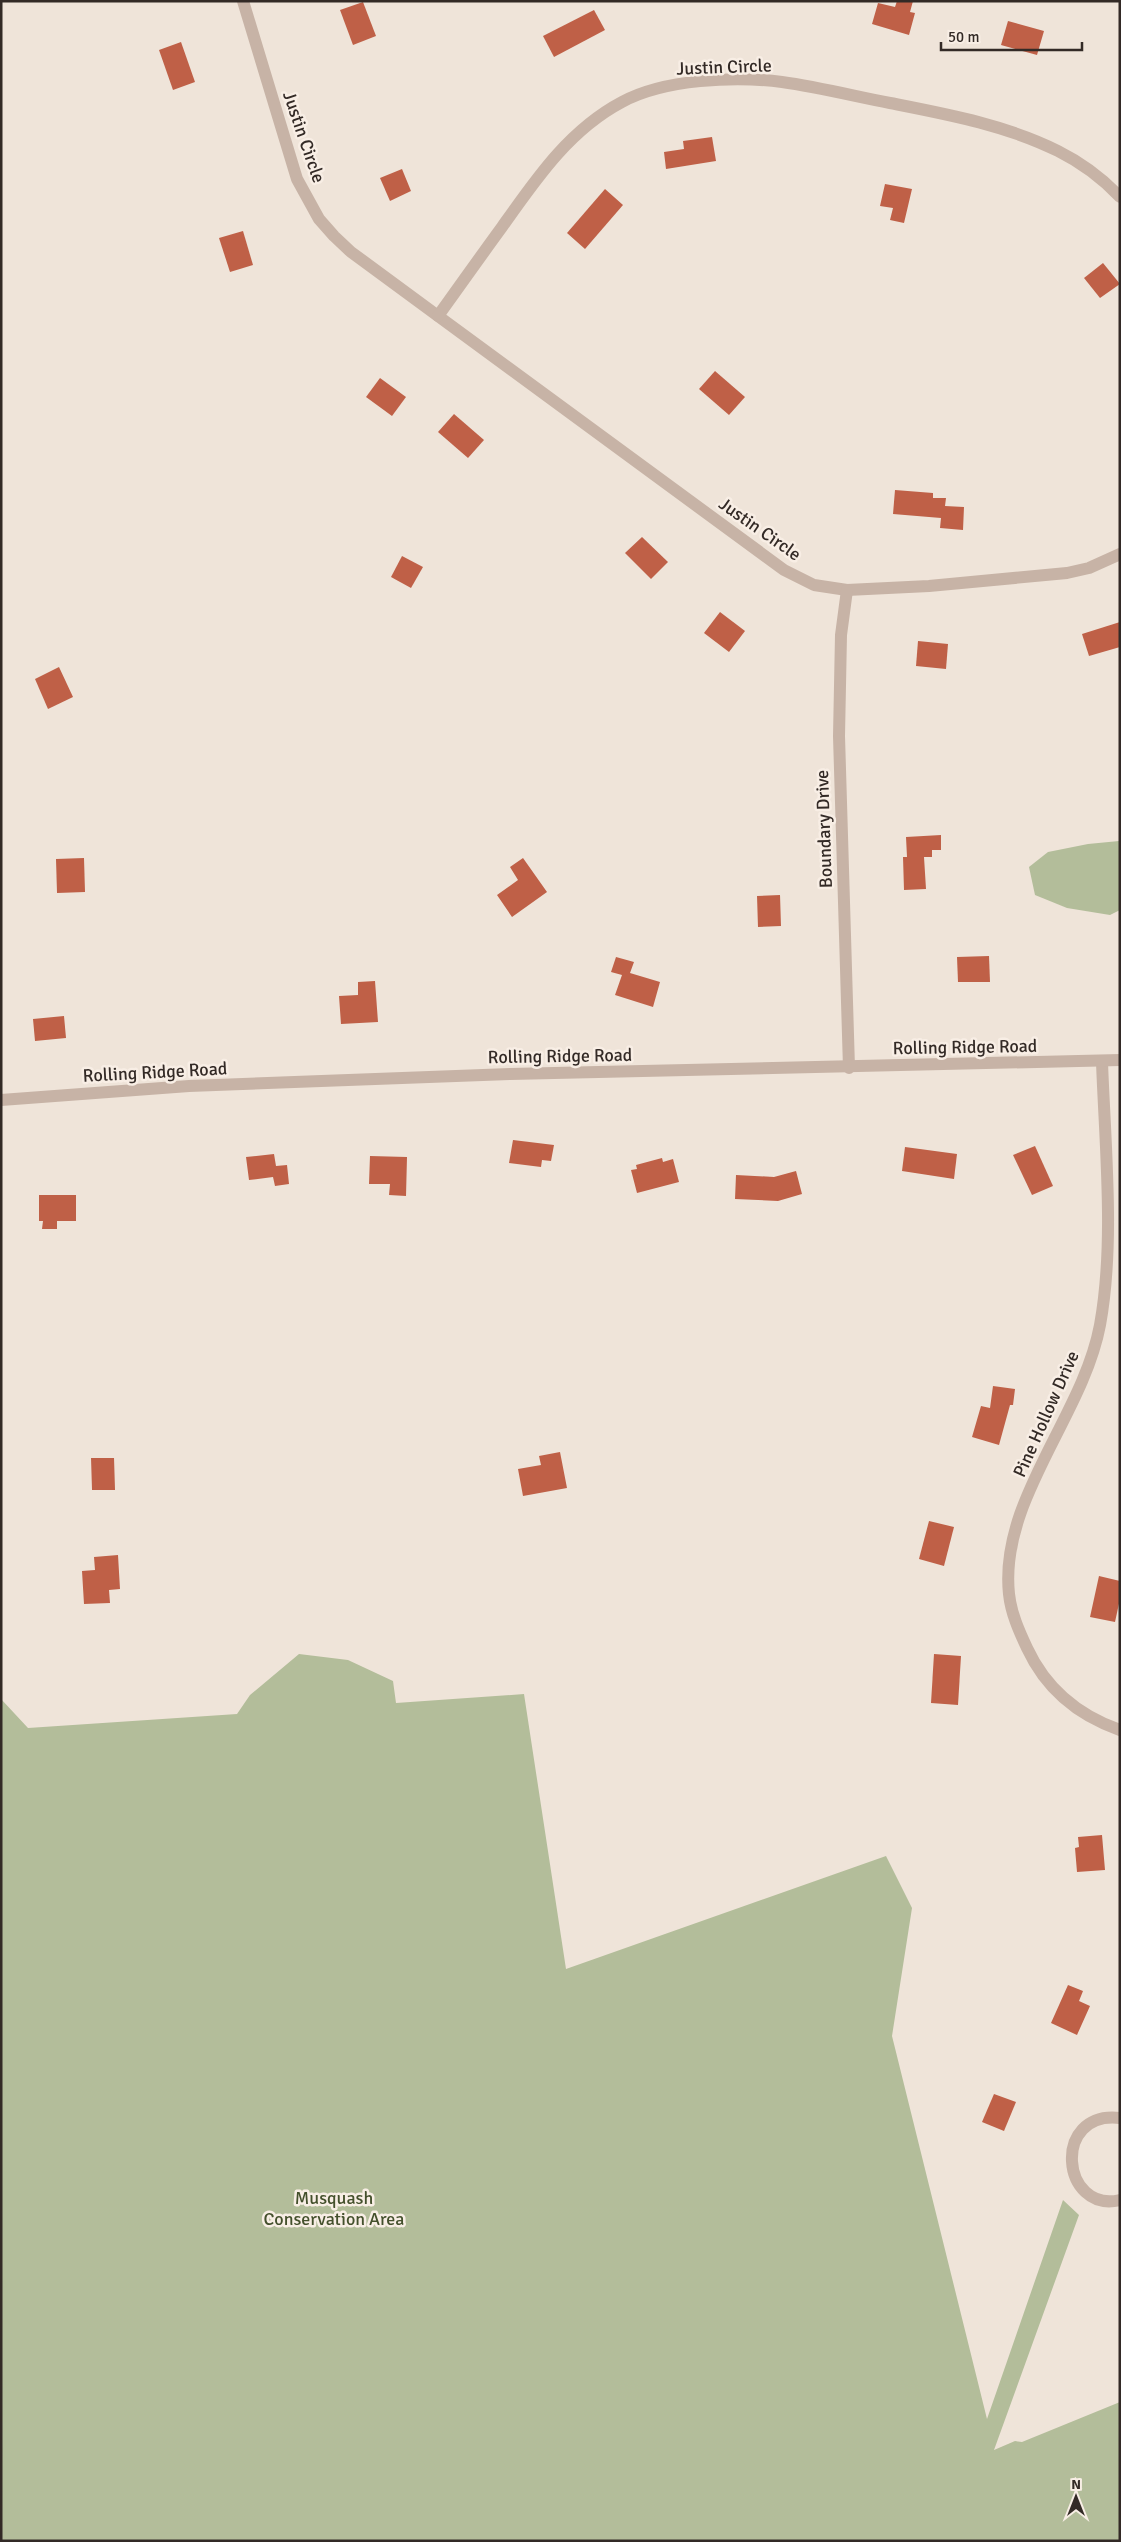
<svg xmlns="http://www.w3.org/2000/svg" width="1121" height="2542" font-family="Signika,sans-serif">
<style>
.green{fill:#b3bd9a}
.building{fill:#bf6047}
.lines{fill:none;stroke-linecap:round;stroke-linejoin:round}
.street{stroke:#c7b3a6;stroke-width:12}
.labels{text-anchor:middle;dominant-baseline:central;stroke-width:5;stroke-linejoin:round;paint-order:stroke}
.street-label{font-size:18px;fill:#332a26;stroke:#f8eee5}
.park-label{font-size:18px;fill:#44502c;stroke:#f8eee5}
</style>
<rect width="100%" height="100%" fill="#efe4d9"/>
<g class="green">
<path d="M 1119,841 L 1120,910 L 1110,915 L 1067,908 L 1035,895 L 1029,867 L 1048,852 L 1088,844 Z"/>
<path d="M 299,1654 L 348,1660 L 393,1681 L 396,1703 L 524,1694 L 566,1969 L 886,1856 L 912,1908 L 892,2036 L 987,2419 L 1063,2200 L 1079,2215 L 994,2450 L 1015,2441 L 1022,2442 L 1120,2402 L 1120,2541 L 1,2541 L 1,1699 L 28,1728 L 237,1714 L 250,1695 Z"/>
</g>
<g class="building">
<path d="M 897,1 L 913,1 L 910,12 L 915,13 L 909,35 L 872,24 L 878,3 L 895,7 Z"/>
<path d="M 363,2 L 376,36 L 353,45 L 340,10 Z"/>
<path d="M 594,10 L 605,30 L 554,57 L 543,36 Z"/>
<path d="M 1008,21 L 1044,31 L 1037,55 L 1001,45 Z"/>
<path d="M 181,42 L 195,82 L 173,90 L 159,50 Z"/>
<path d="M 712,137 L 716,161 L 666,169 L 664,152 L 684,149 L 683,141 Z"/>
<path d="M 402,169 L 411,191 L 390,201 L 380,178 Z"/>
<path d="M 885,184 L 912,189 L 904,223 L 890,220 L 893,208 L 880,206 Z"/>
<path d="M 605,189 L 623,205 L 585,249 L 567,233 Z"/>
<path d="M 243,231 L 253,265 L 230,272 L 219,238 Z"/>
<path d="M 1103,263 L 1120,284 L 1100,298 L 1084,278 Z"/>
<path d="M 715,371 L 745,397 L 729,415 L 699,389 Z"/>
<path d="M 380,378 L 406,397 L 392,416 L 366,397 Z"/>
<path d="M 454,414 L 484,440 L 468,458 L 438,432 Z"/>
<path d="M 895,490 L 933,493 L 933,498 L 946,498 L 945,506 L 964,507 L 963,530 L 940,528 L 941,518 L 893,514 Z"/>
<path d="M 642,537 L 668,562 L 651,579 L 625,553 Z"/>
<path d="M 402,556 L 423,567 L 411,588 L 391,577 Z"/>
<path d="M 720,612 L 745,631 L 729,652 L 704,633 Z"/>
<path d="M 1120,622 L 1120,647 L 1089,656 L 1082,634 Z"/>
<path d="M 918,641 L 948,644 L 946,669 L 916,666 Z"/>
<path d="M 59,667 L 73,697 L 48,709 L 35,679 Z"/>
<path d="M 941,835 L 941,850 L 932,850 L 932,857 L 924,857 L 926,889 L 904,890 L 903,857 L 907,857 L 906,837 Z"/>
<path d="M 84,858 L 85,892 L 57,893 L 56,859 Z"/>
<path d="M 523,858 L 547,892 L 512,917 L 497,895 L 518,880 L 510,867 Z"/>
<path d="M 780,895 L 781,926 L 758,927 L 757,896 Z"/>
<path d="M 989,956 L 990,982 L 958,982 L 957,957 Z"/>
<path d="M 616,957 L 634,962 L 630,973 L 660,982 L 653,1007 L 615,995 L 622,975 L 611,972 Z"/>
<path d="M 375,981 L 378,1022 L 341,1024 L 339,996 L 358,995 L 358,982 Z"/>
<path d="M 64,1016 L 66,1038 L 35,1041 L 33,1019 Z"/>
<path d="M 513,1140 L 554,1145 L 551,1161 L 542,1160 L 541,1167 L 509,1163 Z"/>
<path d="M 1035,1146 L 1053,1186 L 1032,1195 L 1013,1155 Z"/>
<path d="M 905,1147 L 957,1154 L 954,1179 L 902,1171 Z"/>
<path d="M 274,1154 L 276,1166 L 287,1165 L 289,1184 L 275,1186 L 273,1177 L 249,1180 L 246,1157 Z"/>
<path d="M 370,1156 L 407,1157 L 406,1196 L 389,1195 L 390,1184 L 369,1184 Z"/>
<path d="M 662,1158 L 663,1162 L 673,1159 L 679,1182 L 637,1193 L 631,1170 L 637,1169 L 636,1165 Z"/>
<path d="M 796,1171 L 802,1194 L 778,1201 L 735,1199 L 736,1175 L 774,1177 Z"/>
<path d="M 39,1195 L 76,1195 L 76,1221 L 57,1221 L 57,1229 L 42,1229 L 43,1221 L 39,1221 Z"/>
<path d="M 993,1386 L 1015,1389 L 1013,1405 L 1010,1405 L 999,1445 L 972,1437 L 981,1406 L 990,1408 Z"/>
<path d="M 560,1452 L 567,1488 L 523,1496 L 518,1469 L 541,1465 L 539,1456 Z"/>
<path d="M 91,1458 L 114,1458 L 115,1490 L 92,1490 Z"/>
<path d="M 929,1521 L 954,1527 L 944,1566 L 919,1559 Z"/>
<path d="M 118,1555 L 120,1589 L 109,1590 L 110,1603 L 84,1604 L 82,1571 L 95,1570 L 94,1557 Z"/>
<path d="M 1099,1576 L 1120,1581 L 1120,1599 L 1115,1622 L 1090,1617 Z"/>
<path d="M 934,1654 L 961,1656 L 958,1705 L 931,1703 Z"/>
<path d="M 1102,1835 L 1105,1870 L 1077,1872 L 1075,1848 L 1079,1847 L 1078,1837 Z"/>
<path d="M 1068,1985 L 1083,1991 L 1079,2001 L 1090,2006 L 1077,2035 L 1051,2023 Z"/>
<path d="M 994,2094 L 1016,2102 L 1004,2131 L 982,2122 Z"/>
</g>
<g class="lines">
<g class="street">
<path d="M 243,1 L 297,179 L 319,219 L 334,236 L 351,252 L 438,316 L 784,570 L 814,585 L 847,590 L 929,586 L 1067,573 L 1089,568 L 1120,554"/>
<path d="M 438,316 C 459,287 480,257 502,227 C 536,179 569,130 622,102 C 664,79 735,76 782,82 C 818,87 854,96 890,103 C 946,114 1006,125 1058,151 C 1080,162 1103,179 1120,197"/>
<path d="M 847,590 L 841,635 L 839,736 L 849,1068"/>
<path d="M 1102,1062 C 1105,1146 1115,1243 1100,1325 C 1083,1416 999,1500 1009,1594 C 1011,1613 1019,1631 1027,1648 C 1046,1689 1077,1715 1120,1730"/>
<path d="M 1,1100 L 189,1086 L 510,1074 L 1120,1060"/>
<path d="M 1120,2118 C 1051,2110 1061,2214 1120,2200"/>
</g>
</g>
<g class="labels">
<g class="street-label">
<text transform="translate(724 67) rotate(-2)">Justin Circle</text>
<text transform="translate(304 137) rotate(71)">Justin Circle</text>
<text transform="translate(760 529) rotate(35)">Justin Circle</text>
<text transform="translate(824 829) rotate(-92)">Boundary Drive</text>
<text transform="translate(965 1047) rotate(-1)">Rolling Ridge Road</text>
<text transform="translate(560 1056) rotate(-1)">Rolling Ridge Road</text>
<text transform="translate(155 1072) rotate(-3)">Rolling Ridge Road</text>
<text transform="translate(1046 1414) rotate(-66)">Pine Hollow Drive</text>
</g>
<g class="park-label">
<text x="334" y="2198">Musquash<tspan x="334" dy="21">Conservation Area</tspan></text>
</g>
</g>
<rect width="1121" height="2542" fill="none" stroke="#332a26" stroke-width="5"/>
<g transform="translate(1076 2497)" stroke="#f8eee5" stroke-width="4" paint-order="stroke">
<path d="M0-4L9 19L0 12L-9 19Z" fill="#332a26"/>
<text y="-8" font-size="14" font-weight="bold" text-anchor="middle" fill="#332a26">N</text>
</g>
<path d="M941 42v8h141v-8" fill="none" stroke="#332a26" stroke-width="2.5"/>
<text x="948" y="42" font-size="15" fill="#332a26" stroke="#f8eee5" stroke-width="4" paint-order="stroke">50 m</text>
</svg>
